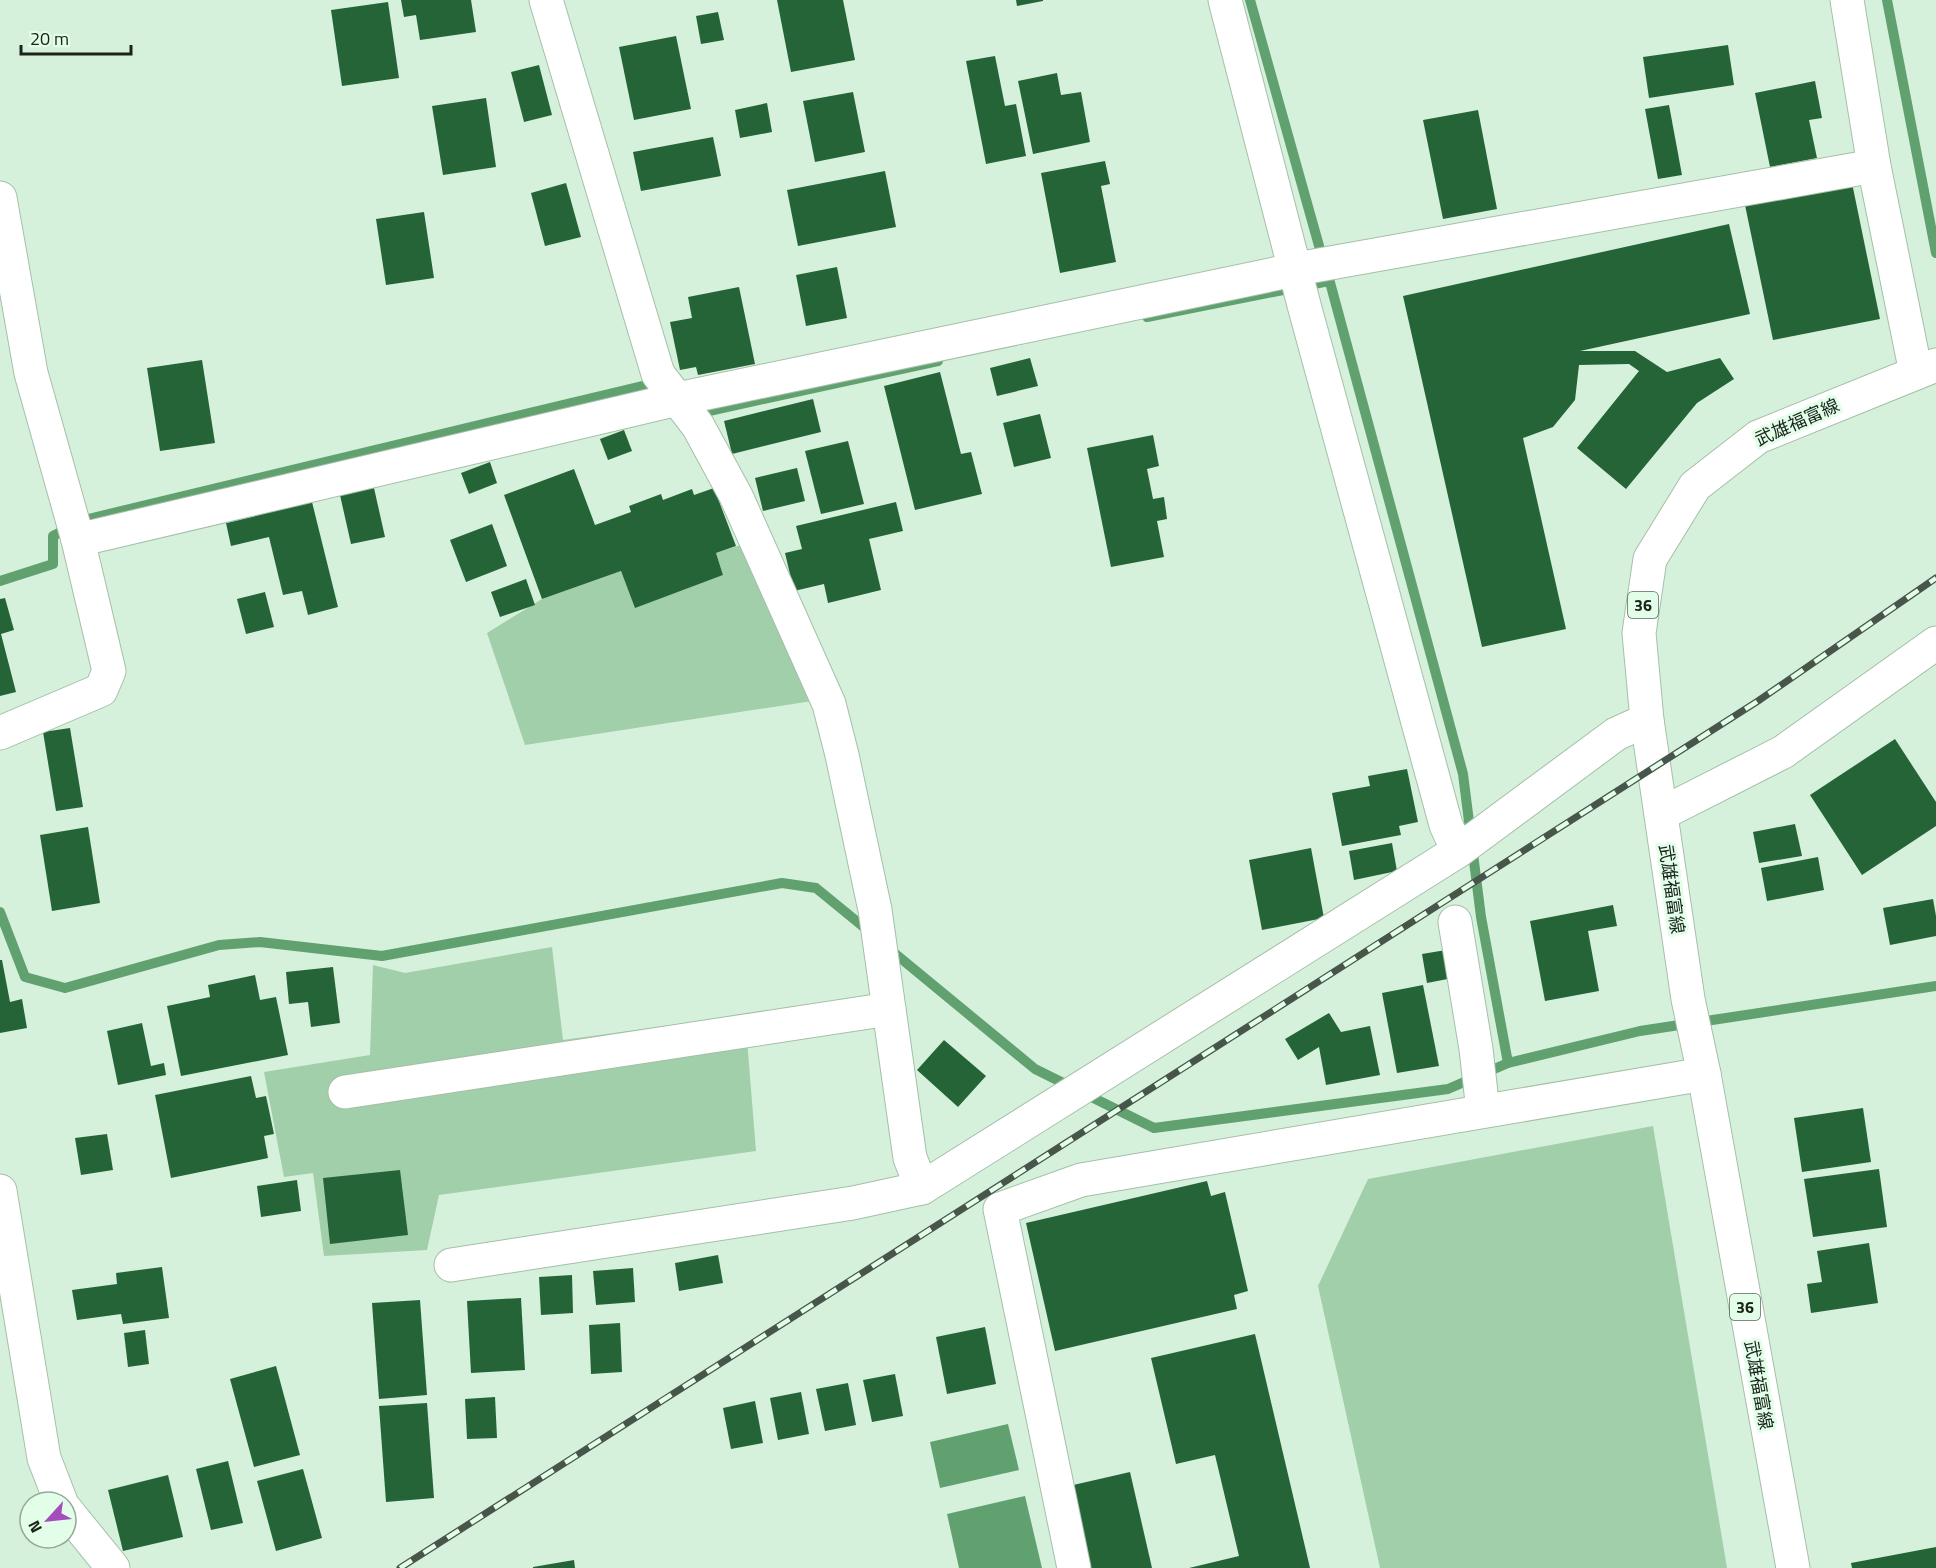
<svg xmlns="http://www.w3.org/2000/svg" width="1936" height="1568" font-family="'Titillium Web','Noto Sans JP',sans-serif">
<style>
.green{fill:#a1cfa9}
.water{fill:#61a170}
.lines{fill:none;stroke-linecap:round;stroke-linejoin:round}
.stream{stroke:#61a170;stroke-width:10}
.building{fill:#246437}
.minor-casing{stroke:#a5bfa9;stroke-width:35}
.major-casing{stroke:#a5bfa9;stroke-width:35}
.minor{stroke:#fff;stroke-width:33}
.major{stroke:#fff;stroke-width:33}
.rail-casing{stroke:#47554a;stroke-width:7}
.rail{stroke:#e3fee8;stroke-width:4.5;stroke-dasharray:14;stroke-linecap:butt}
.labels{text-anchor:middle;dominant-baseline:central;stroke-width:6;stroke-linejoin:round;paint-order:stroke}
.shield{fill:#e3fee8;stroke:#566559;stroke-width:1.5}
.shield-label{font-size:16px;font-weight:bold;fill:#1a241c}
.street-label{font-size:18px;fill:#1a241c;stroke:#e3fee8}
</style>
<rect width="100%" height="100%" fill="#d6f1db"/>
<g class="green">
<path d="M 744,544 L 812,701 L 525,745 L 487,633 L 542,599 L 621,571 L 635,607 L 723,575 L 716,553 Z"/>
<path d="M 552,947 L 563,1040 L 745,1015 L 756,1151 L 439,1195 L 427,1250 L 324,1256 L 313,1173 L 284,1177 L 264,1072 L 370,1055 L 373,965 L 405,973 Z"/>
<path d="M 1653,1126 L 1727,1568 L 1380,1568 L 1318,1286 L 1368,1179 Z"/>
</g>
<g class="water">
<path d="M 1008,1424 L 1019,1470 L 940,1488 L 930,1442 Z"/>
<path d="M 1025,1496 L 1042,1568 L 959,1568 L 947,1514 Z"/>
</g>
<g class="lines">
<g class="stream">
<path d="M 1250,0 L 1323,260"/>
<path d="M 1887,0 L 1936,253"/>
<path d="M 1328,275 L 1463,774 L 1481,917 L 1508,1063"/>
<path d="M 1147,317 L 1329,281"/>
<path d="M 700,400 L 709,411 L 938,361"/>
<path d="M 0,581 L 53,564 L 53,536 L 84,520 L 659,382"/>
<path d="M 0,912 L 25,977 L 65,988 L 219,945 L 260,942 L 382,956 L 782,883 L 816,888 L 871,933"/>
<path d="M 887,947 L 1035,1069 L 1154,1128 L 1448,1089 L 1508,1063 L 1640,1031 L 1936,986"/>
</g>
</g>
<g class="building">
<path d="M 401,0 L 471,0 L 476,32 L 420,40 L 416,15 L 404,17 Z"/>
<path d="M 777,0 L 843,0 L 855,60 L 791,72 Z"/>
<path d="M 1016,0 L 1043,0 L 1043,1 L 1017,6 Z"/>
<path d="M 388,2 L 399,78 L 342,86 L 331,10 Z"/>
<path d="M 718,12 L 724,40 L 701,44 L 696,16 Z"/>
<path d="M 676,36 L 691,109 L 634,120 L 619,47 Z"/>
<path d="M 1728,45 L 1734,85 L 1649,98 L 1643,57 Z"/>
<path d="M 995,56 L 1005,106 L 1016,104 L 1026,156 L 986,164 L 966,61 Z"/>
<path d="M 539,65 L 552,115 L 524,122 L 511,72 Z"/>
<path d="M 1057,73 L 1061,95 L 1081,92 L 1090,142 L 1033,154 L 1018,81 Z"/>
<path d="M 1815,81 L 1822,118 L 1809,120 L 1817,158 L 1770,167 L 1755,93 Z"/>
<path d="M 853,92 L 865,152 L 815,162 L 803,101 Z"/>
<path d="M 486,98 L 496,167 L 443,175 L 432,106 Z"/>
<path d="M 767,103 L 772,132 L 740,138 L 735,110 Z"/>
<path d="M 1669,105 L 1682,175 L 1658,179 L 1645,109 Z"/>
<path d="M 1478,110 L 1497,209 L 1443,219 L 1423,120 Z"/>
<path d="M 713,137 L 721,176 L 641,191 L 633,152 Z"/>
<path d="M 1105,161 L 1110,184 L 1101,186 L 1116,262 L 1060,273 L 1041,173 Z"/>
<path d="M 885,171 L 896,227 L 798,246 L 787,190 Z"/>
<path d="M 566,183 L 581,237 L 545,246 L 531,193 Z"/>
<path d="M 1852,183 L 1880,319 L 1773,340 L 1745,205 Z"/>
<path d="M 424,212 L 434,278 L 386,285 L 376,219 Z"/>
<path d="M 1729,224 L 1750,314 L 1580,351 L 1635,351 L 1667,372 L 1720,358 L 1734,379 L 1697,403 L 1626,489 L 1577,448 L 1639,371 L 1629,364 L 1579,365 L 1575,400 L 1553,427 L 1523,438 L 1566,629 L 1482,647 L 1403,296 Z"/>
<path d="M 837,267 L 847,318 L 806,326 L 796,275 Z"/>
<path d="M 739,287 L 755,364 L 698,375 L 696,367 L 680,370 L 670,322 L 692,318 L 688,297 Z"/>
<path d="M 1030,358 L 1038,386 L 997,396 L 990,368 Z"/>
<path d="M 202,360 L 215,443 L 160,451 L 147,368 Z"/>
<path d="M 940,372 L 961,454 L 971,452 L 982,494 L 915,510 L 884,386 Z"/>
<path d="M 813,399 L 821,432 L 732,454 L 724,421 Z"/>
<path d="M 1040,414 L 1051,458 L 1014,467 L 1003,423 Z"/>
<path d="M 624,430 L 632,451 L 608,460 L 600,439 Z"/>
<path d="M 1153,435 L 1159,466 L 1147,469 L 1153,499 L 1164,497 L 1167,519 L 1157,521 L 1164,557 L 1111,567 L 1087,448 Z"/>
<path d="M 848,441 L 864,504 L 821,514 L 805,451 Z"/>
<path d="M 490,462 L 497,483 L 469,494 L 461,473 Z"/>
<path d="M 797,468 L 805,501 L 763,511 L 755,478 Z"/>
<path d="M 574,469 L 595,525 L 631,512 L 629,506 L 661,494 L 663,500 L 692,489 L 694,495 L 714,488 L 736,546 L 716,553 L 723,575 L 635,608 L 621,571 L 542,599 L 504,495 Z"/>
<path d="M 374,488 L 385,537 L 351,544 L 340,495 Z"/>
<path d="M 312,502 L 338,607 L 308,615 L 302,591 L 283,595 L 269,537 L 231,546 L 226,523 Z"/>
<path d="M 896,502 L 903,531 L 869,539 L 881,590 L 828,603 L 824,584 L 794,591 L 785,553 L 802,549 L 796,526 Z"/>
<path d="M 492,524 L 507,566 L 466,582 L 450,540 Z"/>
<path d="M 526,579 L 535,605 L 500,617 L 491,592 Z"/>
<path d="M 265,592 L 274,627 L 246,634 L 237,599 Z"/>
<path d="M 5,598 L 14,630 L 1,634 L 16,692 L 0,696 L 0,599 Z"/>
<path d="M 70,728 L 83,807 L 56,811 L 43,732 Z"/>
<path d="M 1895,739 L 1936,802 L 1936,826 L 1862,875 L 1810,795 Z"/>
<path d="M 1407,769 L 1418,822 L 1399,826 L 1401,835 L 1342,846 L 1332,793 L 1370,786 L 1368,776 Z"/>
<path d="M 1795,824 L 1802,856 L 1759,863 L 1753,832 Z"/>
<path d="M 88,827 L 100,903 L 52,911 L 40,835 Z"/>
<path d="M 1392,843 L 1397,871 L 1354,880 L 1349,851 Z"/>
<path d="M 1311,848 L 1324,918 L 1262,930 L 1249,860 Z"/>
<path d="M 1818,857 L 1824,890 L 1767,901 L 1761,868 Z"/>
<path d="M 1933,899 L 1936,916 L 1936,936 L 1890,945 L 1883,908 Z"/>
<path d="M 1613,905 L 1617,926 L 1588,931 L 1599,991 L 1545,1001 L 1530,921 Z"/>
<path d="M 1452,949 L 1458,977 L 1427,983 L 1422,954 Z"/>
<path d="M 0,960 L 2,960 L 10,1002 L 22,999 L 27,1028 L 0,1033 Z"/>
<path d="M 333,967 L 340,1023 L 311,1027 L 308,1002 L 289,1004 L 286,972 Z"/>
<path d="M 255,975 L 260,1000 L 276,997 L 288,1055 L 181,1076 L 167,1006 L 210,997 L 208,985 Z"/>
<path d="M 1423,985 L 1439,1066 L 1397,1073 L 1382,993 Z"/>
<path d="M 1329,1013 L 1341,1032 L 1370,1026 L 1380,1075 L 1326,1085 L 1319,1047 L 1298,1060 L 1285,1039 Z"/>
<path d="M 142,1023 L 151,1066 L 164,1063 L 166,1075 L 118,1085 L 107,1031 Z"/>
<path d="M 944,1040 L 986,1076 L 958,1107 L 917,1070 Z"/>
<path d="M 251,1076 L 256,1098 L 266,1096 L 274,1134 L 264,1136 L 268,1158 L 171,1178 L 155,1095 Z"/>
<path d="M 1863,1108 L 1871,1162 L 1802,1172 L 1794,1118 Z"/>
<path d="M 107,1134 L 113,1170 L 81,1175 L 75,1138 Z"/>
<path d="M 1879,1169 L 1887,1227 L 1813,1237 L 1804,1179 Z"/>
<path d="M 400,1170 L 408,1235 L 330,1244 L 323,1178 Z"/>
<path d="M 297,1180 L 301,1211 L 261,1217 L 257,1186 Z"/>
<path d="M 1207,1181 L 1211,1196 L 1225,1192 L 1248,1291 L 1234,1295 L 1237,1309 L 1055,1351 L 1026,1223 Z"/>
<path d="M 1869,1243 L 1878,1303 L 1811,1313 L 1807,1284 L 1822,1282 L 1817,1251 Z"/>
<path d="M 718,1255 L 723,1283 L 679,1291 L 675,1263 Z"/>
<path d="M 162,1267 L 169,1318 L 123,1324 L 121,1314 L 77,1320 L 72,1290 L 117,1284 L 116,1273 Z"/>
<path d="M 633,1268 L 635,1302 L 596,1305 L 593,1271 Z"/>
<path d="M 572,1275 L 573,1313 L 541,1315 L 539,1277 Z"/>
<path d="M 521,1298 L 525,1370 L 471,1373 L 467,1301 Z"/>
<path d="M 420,1300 L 427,1395 L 379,1399 L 372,1303 Z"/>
<path d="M 620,1323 L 622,1372 L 591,1374 L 589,1325 Z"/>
<path d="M 985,1327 L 996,1384 L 947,1394 L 936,1337 Z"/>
<path d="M 145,1330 L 149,1364 L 128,1367 L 124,1333 Z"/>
<path d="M 1255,1334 L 1310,1568 L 1189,1568 L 1239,1556 L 1215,1455 L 1176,1464 L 1151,1358 Z"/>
<path d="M 276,1366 L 300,1455 L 254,1467 L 230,1379 Z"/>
<path d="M 895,1374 L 903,1416 L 872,1422 L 863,1380 Z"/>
<path d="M 848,1383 L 856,1425 L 825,1431 L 816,1389 Z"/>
<path d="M 801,1392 L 809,1434 L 778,1440 L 770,1398 Z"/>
<path d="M 495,1397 L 497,1438 L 467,1439 L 465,1399 Z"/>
<path d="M 755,1401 L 763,1443 L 731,1449 L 723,1408 Z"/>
<path d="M 427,1403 L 434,1498 L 386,1502 L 379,1406 Z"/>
<path d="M 228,1461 L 243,1523 L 211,1530 L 196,1469 Z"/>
<path d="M 303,1469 L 322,1538 L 276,1551 L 257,1481 Z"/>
<path d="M 1130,1472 L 1152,1568 L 1088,1568 L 1069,1486 Z"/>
<path d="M 168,1475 L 183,1537 L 123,1551 L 108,1490 Z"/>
<path d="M 1936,1547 L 1936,1568 L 1852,1568 L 1851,1563 Z"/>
<path d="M 574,1560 L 575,1568 L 533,1568 L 533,1567 Z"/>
</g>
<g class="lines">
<defs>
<g id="minor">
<path d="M 546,0 L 658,374 L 698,426 L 736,496 L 829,704 L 842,755 L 875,910 L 910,1158 L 922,1188"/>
<path d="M 1225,0 L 1304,305 L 1446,825 L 1458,851"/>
<path d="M 1847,0 L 1874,166 L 1916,373"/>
<path d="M 0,198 L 31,373 L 78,540 L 678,399 L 1308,267 L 1874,166"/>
<path d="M 0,733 L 101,690 L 109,671 L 78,540"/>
<path d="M 1661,814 L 1783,752 L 1936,643"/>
<path d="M 1455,922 L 1476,1049 L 1483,1111"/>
<path d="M 345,1092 L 889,1009"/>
<path d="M 0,1191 L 44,1458 L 61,1502"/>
<path d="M 451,1265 L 853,1203 L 922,1188 L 1458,851 L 1616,734 L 1647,720"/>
<path d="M 66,1510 L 113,1568"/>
<path d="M 1074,1568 L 1000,1209 L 1081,1180 L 1704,1074"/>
</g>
<path id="major" d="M 1793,1568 L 1704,1074 L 1688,999 L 1647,720 L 1639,633 L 1650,559 L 1695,486 L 1758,437 L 1936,365"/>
</defs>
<use href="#minor" class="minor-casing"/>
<use href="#major" class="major-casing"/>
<use href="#minor" class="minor"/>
<use href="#major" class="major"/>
<defs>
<path id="rail" d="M 400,1568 L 1758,701 L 1936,578"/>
</defs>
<use href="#rail" class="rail-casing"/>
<use href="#rail" class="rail"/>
</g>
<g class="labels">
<g class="shield">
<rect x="1628" y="592" width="30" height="26" rx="4.5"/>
<rect x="1730" y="1294" width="30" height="26" rx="4.5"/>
</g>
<g class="shield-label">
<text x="1643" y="605">36</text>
<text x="1745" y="1307">36</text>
</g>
<g class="street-label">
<text transform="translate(1797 422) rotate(-24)">武雄福富線</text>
<text transform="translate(1672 889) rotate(82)">武雄福富線</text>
<text transform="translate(1759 1385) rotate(80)">武雄福富線</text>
</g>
</g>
<g transform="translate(48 1520) rotate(243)"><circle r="28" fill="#e3fee8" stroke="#93a796" stroke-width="1.5"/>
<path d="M0-4.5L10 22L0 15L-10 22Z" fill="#a34ebc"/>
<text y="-9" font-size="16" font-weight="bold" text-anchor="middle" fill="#1a241c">N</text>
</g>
<path d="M21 45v9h110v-9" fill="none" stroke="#1a241c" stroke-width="3"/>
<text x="30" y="45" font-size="18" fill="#1a241c" stroke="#e3fee8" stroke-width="4.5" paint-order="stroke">20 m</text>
</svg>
